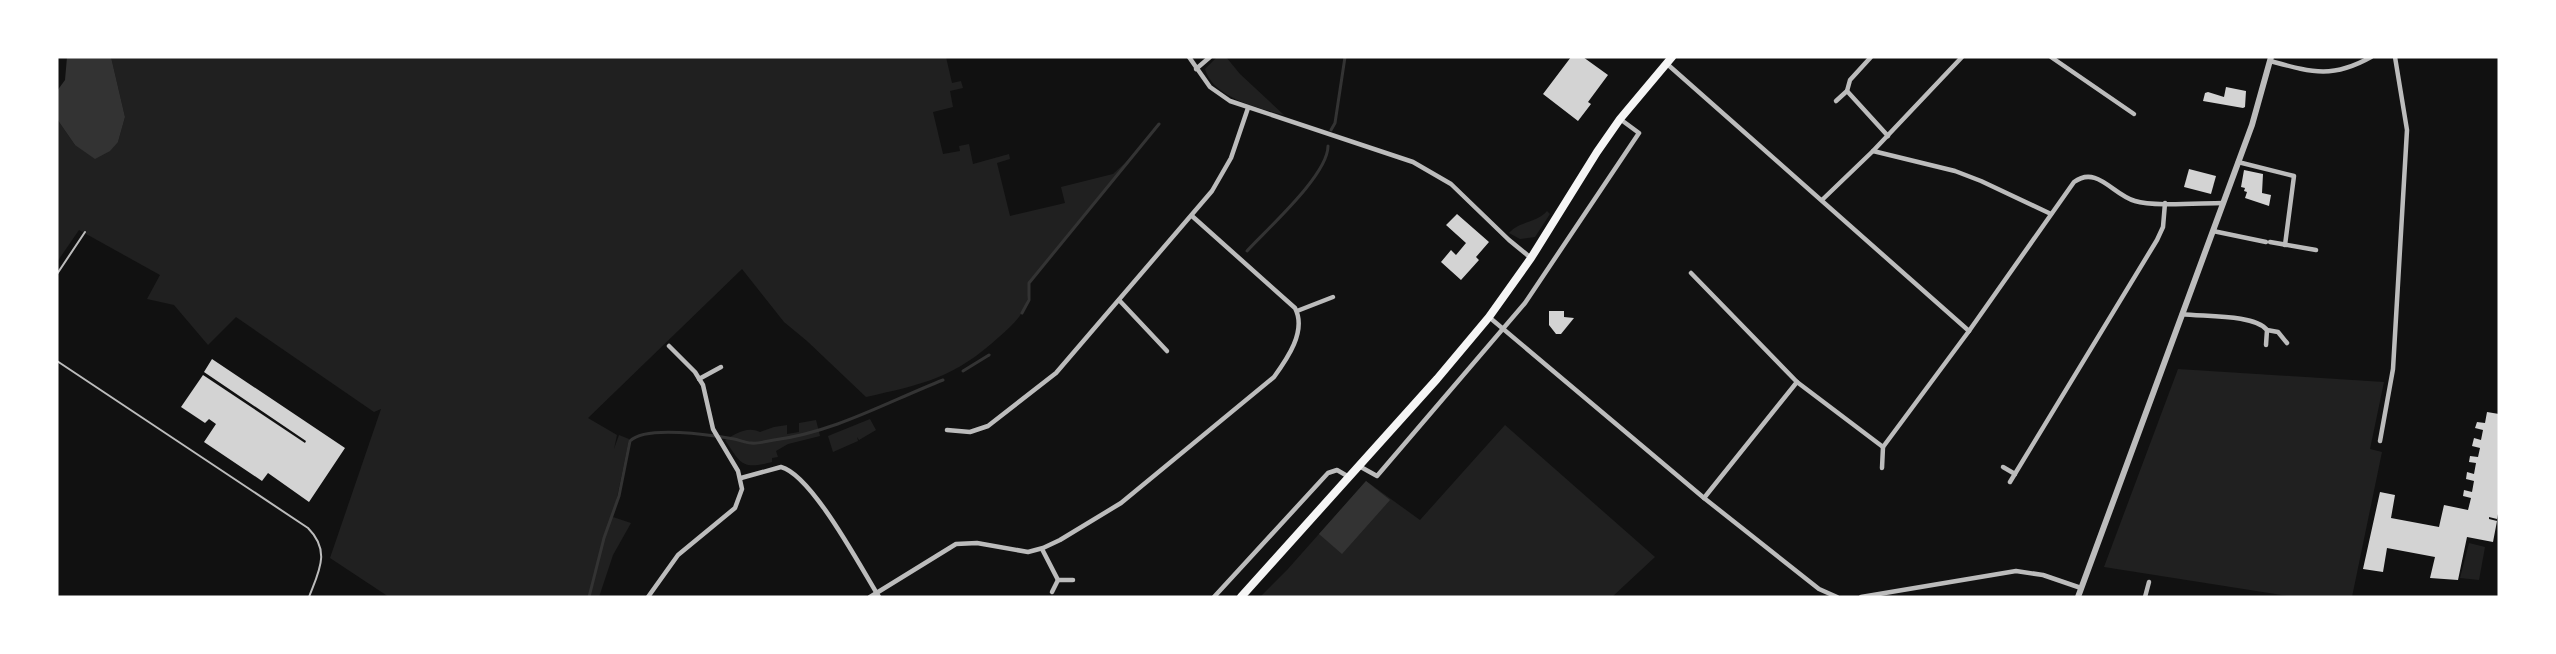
<svg xmlns="http://www.w3.org/2000/svg" width="2556" height="654" font-family="Karla,sans-serif">
<style>
.green{fill:#202020}
.water{fill:#333}
.lines{fill:none;stroke-linecap:round;stroke-linejoin:round}
.stream{stroke:#333;stroke-width:3}
.building{fill:#d3d3d3}
.service{stroke:#bcbcbc;stroke-width:2}
.minor{stroke:#bcbcbc;stroke-width:4.5}
.tertiary{stroke:#bcbcbc;stroke-width:6}
.primary{stroke:#f5f5f5;stroke-width:8}
</style>
<rect width="100%" height="100%" fill="#111"/>
<g class="green">
<path d="M 111,57 L 946,57 L 952,83 L 961,81 L 963,88 L 950,91 L 953,107 L 933,112 L 943,154 L 960,151 L 959,146 L 969,144 L 973,164 L 1009,154 L 1010,159 L 997,163 L 1010,216 L 1065,203 L 1061,187 L 1113,174 L 1135,154 L 1029,283 C 1029,310 1019,319 999,337 C 954,378 924,384 866,397 L 807,341 L 784,322 L 742,269 L 588,418 L 617,435 L 614,449 L 619,435 L 629,439 L 613,517 L 631,523 L 613,555 L 599,597 L 389,597 L 330,558 L 381,409 L 374,412 L 236,317 L 208,345 L 174,305 L 147,299 L 160,275 L 79,230 L 57,262 L 57,119 L 75,145 L 118,142 L 125,117 Z"/>
<path d="M 1217,57 L 1226,57 L 1240,74 L 1284,115 C 1259,108 1213,98 1205,69 Z"/>
<path d="M 1547,211 L 1550,214 L 1535,237 L 1520,239 L 1509,233 C 1519,221 1537,223 1547,211 Z"/>
<path d="M 2178,369 L 2384,382 L 2370,449 L 2382,452 L 2352,597 L 2295,597 L 2104,567 Z"/>
<path d="M 870,419 L 876,430 L 859,440 L 857,437 L 858,441 L 833,452 L 828,436 Z"/>
<path d="M 816,420 L 820,436 L 788,444 L 776,451 L 778,457 L 772,458 L 772,462 C 742,470 741,464 725,440 C 737,433 747,426 760,432 L 774,427 L 787,425 L 787,434 L 799,432 L 799,423 Z"/>
<path d="M 1505,425 L 1655,557 L 1612,597 L 1260,597 L 1287,570 L 1366,481 L 1420,520 Z"/>
<path d="M 2469,543 L 2485,547 L 2479,580 L 2460,578 Z"/>
</g>
<g class="water">
<path d="M 67,57 L 111,57 L 125,117 L 118,142 L 110,151 L 95,159 L 75,145 L 57,119 L 57,91 L 65,80 Z"/>
<path d="M 1366,481 L 1390,500 L 1342,554 L 1319,534 Z"/>
</g>
<g class="lines">
<g class="stream">
<path d="M 1331,130 L 1335,123 L 1345,57"/>
<path d="M 1247,251 C 1267,229 1328,175 1328,146"/>
<path d="M 1022,313 L 1029,300 L 1029,283 L 1159,124"/>
<path d="M 963,371 L 989,355"/>
<path d="M 589,597 L 604,538 L 619,496 L 630,441 C 646,425 711,435 734,439 C 739,440 746,443 751,443 C 759,444 767,441 774,440 C 835,432 887,402 943,380"/>
</g>
</g>
<g class="building">
<path d="M 1571,57 L 1583,57 L 1608,75 L 1588,102 L 1591,104 L 1578,121 L 1543,94 Z"/>
<path d="M 2226,87 L 2246,91 L 2245,107 L 2243,108 L 2203,101 L 2205,93 L 2208,92 L 2224,97 Z"/>
<path d="M 2189,169 L 2216,176 L 2211,194 L 2184,187 Z"/>
<path d="M 2244,170 L 2263,174 L 2262,193 L 2271,195 L 2269,206 L 2245,198 L 2247,192 L 2244,191 L 2245,188 L 2241,187 Z"/>
<path d="M 1457,214 L 1489,242 L 1476,257 L 1479,260 L 1461,280 L 1441,262 L 1451,250 L 1456,255 L 1466,243 L 1446,225 Z"/>
<path d="M 1549,311 L 1564,311 L 1564,317 L 1574,318 L 1561,334 L 1556,334 L 1549,325 Z"/>
<path d="M 212,359 L 345,448 L 309,502 L 268,473 L 262,481 L 204,442 L 216,424 L 209,419 L 205,423 L 181,407 L 203,375 L 305,443 L 306,441 L 204,372 Z"/>
<path d="M 2487,412 L 2499,414 L 2499,509 L 2497,519 L 2489,517 L 2489,519 L 2497,521 L 2493,542 L 2467,537 L 2458,580 L 2430,578 L 2435,557 L 2387,548 L 2383,572 L 2363,569 L 2380,492 L 2395,495 L 2391,518 L 2439,527 L 2444,505 L 2468,510 L 2471,498 L 2463,496 L 2464,490 L 2472,492 L 2474,481 L 2466,479 L 2467,472 L 2474,474 L 2476,463 L 2469,462 L 2470,456 L 2478,457 L 2480,448 L 2472,446 L 2474,438 L 2481,440 L 2483,430 L 2475,428 L 2477,422 L 2485,423 Z"/>
</g>
<g class="lines">
<g class="service">
<path d="M 57,274 L 85,232"/>
<path d="M 57,361 L 308,528 C 331,551 319,571 309,597"/>
</g>
<g class="minor">
<path d="M 1189,57 L 1210,87 L 1230,101 L 1413,162 L 1451,184 L 1509,240 L 1531,258"/>
<path d="M 2051,57 L 2134,114"/>
<path d="M 2270,61 C 2311,72 2332,79 2371,57"/>
<path d="M 1666,63 L 1969,331"/>
<path d="M 1196,69 L 1210,57"/>
<path d="M 1847,91 L 1850,80 L 1871,57"/>
<path d="M 1836,101 L 1847,91 L 1888,136"/>
<path d="M 1873,151 L 1955,171 L 1981,181 L 2051,214"/>
<path d="M 2238,162 L 2294,176 L 2285,245"/>
<path d="M 1822,200 L 1873,151 L 1962,57"/>
<path d="M 2213,231 L 2266,242"/>
<path d="M 2270,242 L 2316,250"/>
<path d="M 1691,273 L 1797,382 L 1883,447 L 1969,331 L 2074,182 C 2097,165 2113,195 2135,201 C 2153,207 2201,203 2223,203"/>
<path d="M 1119,300 L 1167,351"/>
<path d="M 1297,311 L 1333,297"/>
<path d="M 2182,314 C 2203,317 2254,314 2267,330 L 2266,345"/>
<path d="M 1489,317 L 1704,498 L 1819,589 L 1837,597"/>
<path d="M 2267,330 L 2278,332 L 2287,343"/>
<path d="M 699,379 L 721,367"/>
<path d="M 947,430 L 970,432 L 988,426 L 1056,373 L 1212,191 L 1231,158 L 1248,108"/>
<path d="M 2380,441 L 2393,369 L 2407,130 L 2395,57"/>
<path d="M 1359,466 L 1377,476 L 1525,303 L 1639,133 L 1620,119"/>
<path d="M 2003,467 L 2015,474"/>
<path d="M 1882,468 L 1883,447"/>
<path d="M 741,478 L 781,467 C 812,475 861,568 879,597"/>
<path d="M 2010,482 L 2157,240 L 2163,227 L 2165,203"/>
<path d="M 1704,498 L 1797,382"/>
<path d="M 1042,549 L 1058,580 L 1073,580"/>
<path d="M 1052,592 L 1058,580"/>
<path d="M 648,597 L 678,555 L 735,508 L 742,489 L 738,471 L 713,429 L 703,385 L 695,372 L 669,346"/>
<path d="M 870,597 L 956,544 L 977,543 L 1028,552 L 1043,548 L 1060,540 L 1121,503 L 1274,377 C 1287,359 1307,331 1295,308 L 1192,216"/>
<path d="M 1214,597 L 1328,473 L 1337,470 L 1349,477"/>
<path d="M 1861,597 L 2016,571 L 2043,575 L 2081,588"/>
<path d="M 2145,597 L 2149,582"/>
</g>
<path class="tertiary" d="M 2078,597 L 2252,125 L 2271,57"/>
<path class="primary" d="M 1241,597 L 1437,379 L 1489,317 L 1531,258 L 1597,152 L 1620,119 L 1672,57"/>
</g>
<rect width="2556" height="654" fill="none" stroke="#ffffff" stroke-width="117"/>
</svg>
